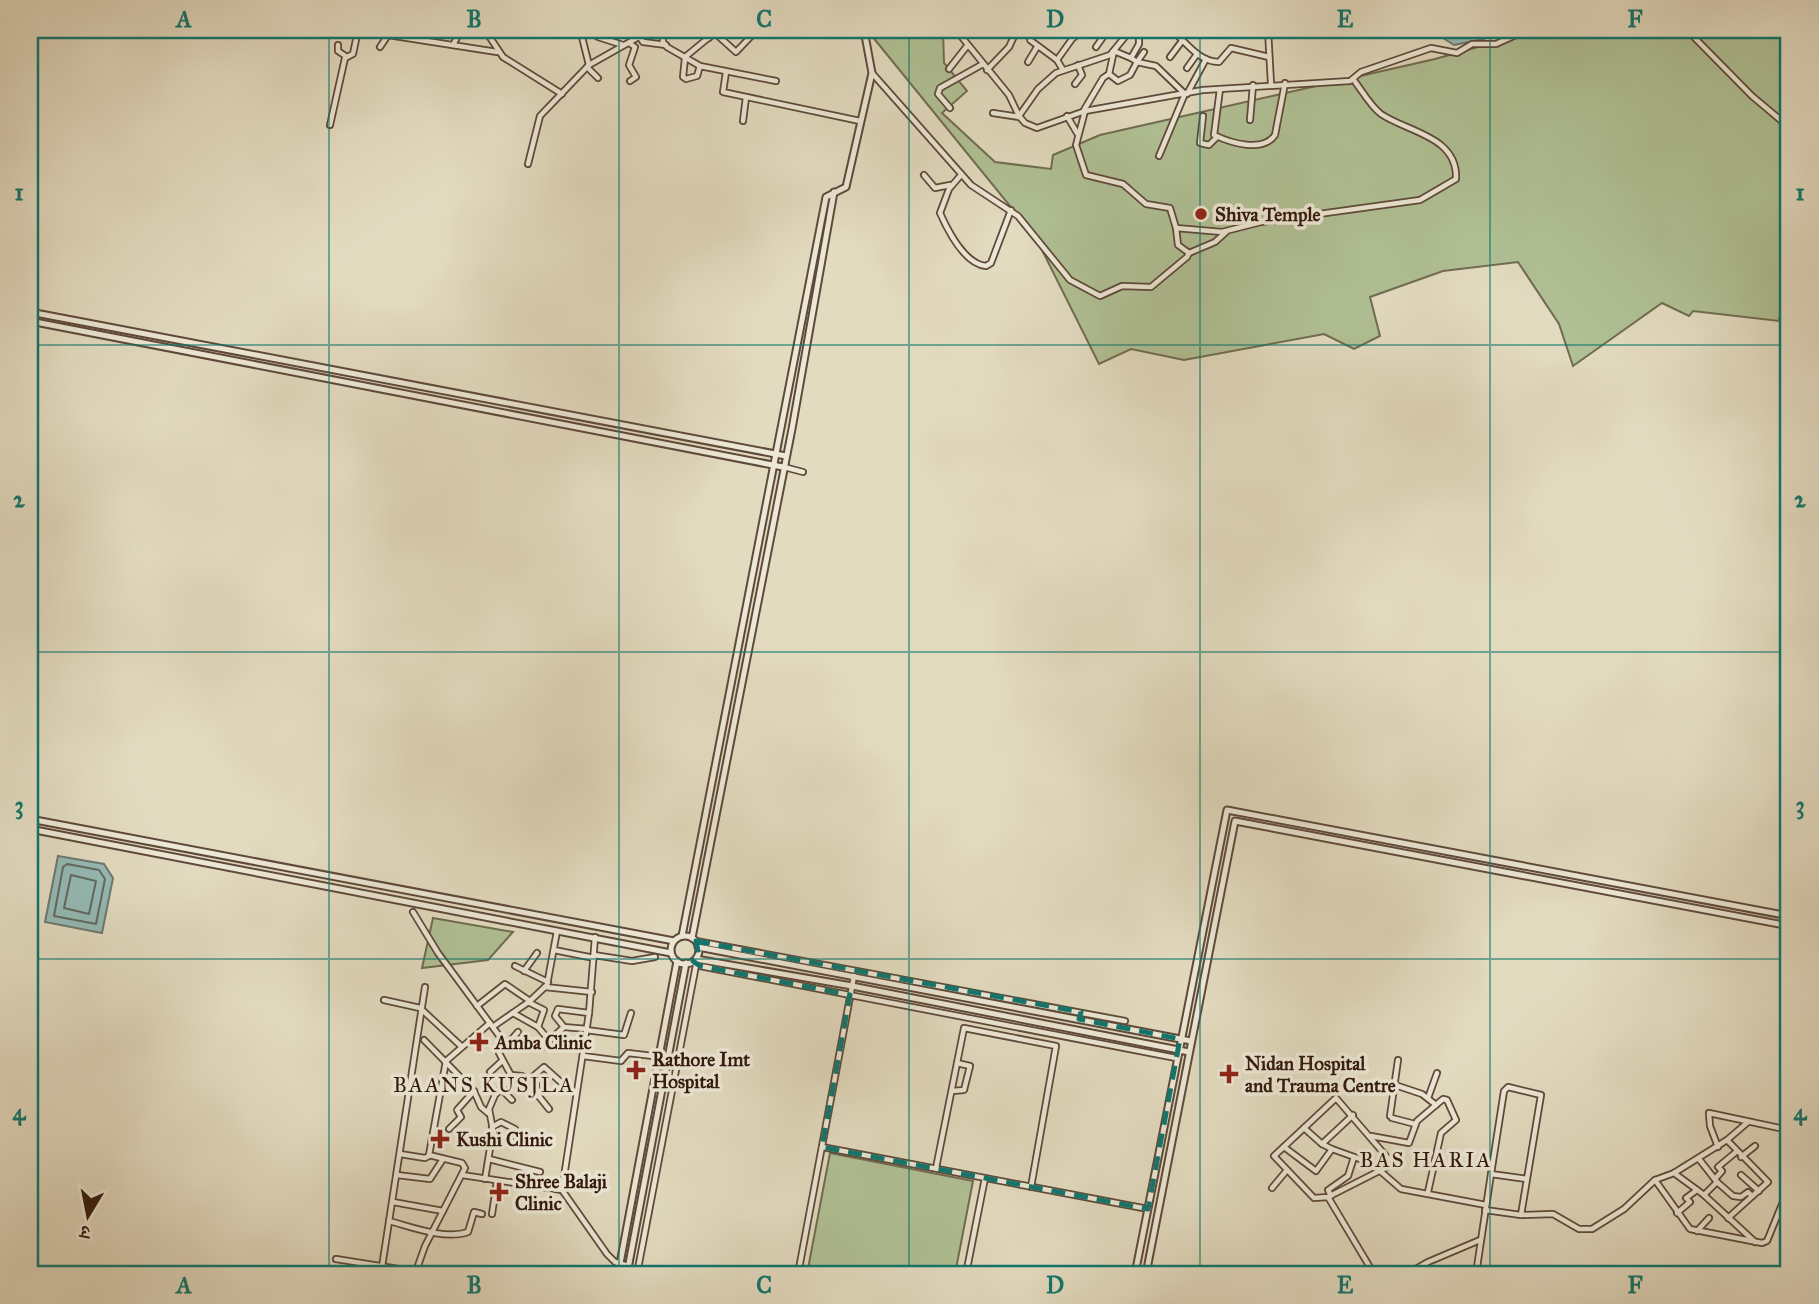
<svg xmlns="http://www.w3.org/2000/svg" width="1819" height="1304" font-family="'IM FELL Great Primer','Noto Serif Devanagari',serif">
<style>
.green{fill:#b0c195;stroke:#706c51;stroke-width:2}
.water{fill:#95bbb6;stroke:#6d7a72;stroke-width:2}
.lines{fill:none;stroke-linecap:round;stroke-linejoin:round}
.shore{stroke:#636a62;stroke-width:2}
.minor-casing{stroke:#5e493a;stroke-width:8}
.tertiary-casing{stroke:#5e493a;stroke-width:9}
.minor{stroke:#ede8d6;stroke-width:4.5}
.tertiary{stroke:#ede8d6;stroke-width:5}
.marked{fill:none;stroke:#0f766e;stroke-width:5;stroke-dasharray:14 9;stroke-linejoin:round}
.grid{fill:none;stroke:#0f766e;stroke-width:2;stroke-opacity:0.55}
.poi-dot{fill:#8f2418;stroke:#ede8d6;stroke-width:2.5}
.labels{text-anchor:middle;dominant-baseline:central;stroke-width:7;stroke-linejoin:round;paint-order:stroke}
.poi-label{font-size:19px;font-weight:bold;fill:#31180d;stroke:#ede8d6;text-anchor:start}
.neighbourhood-label{font-size:21px;letter-spacing:2px;fill:#31180d;stroke:#ede8d6}
.neatline{fill:none;stroke:#0f766e;stroke-width:2.5}
.grid-label{font-size:23px;text-anchor:middle;font-weight:bold;fill:#0f766e}
</style>
<rect width="100%" height="100%" fill="#e3dbc0"/>
<filter id="stains"><feTurbulence type="fractalNoise" baseFrequency=".00286" numOctaves="4"/><feColorMatrix values="0 0 0 0 .2 0 0 0 0 .09 0 0 0 0 .02 0 0 0 .5 -.17"/></filter>
<radialGradient id="worn" r=".72"><stop offset=".6" stop-color="#630" stop-opacity="0"/><stop offset="1" stop-color="#630" stop-opacity=".3"/></radialGradient>
<g class="green">
<path d="M 867,30 L 943,30 L 944,63 L 967,91 L 942,113 L 995,162 L 1051,169 L 1053,155 L 1100,135 L 1435,59 L 1539,30 L 1789,30 L 1789,265 L 1779,321 L 1693,311 L 1689,316 L 1662,303 L 1573,366 L 1559,324 L 1518,262 L 1443,271 L 1370,297 L 1380,336 L 1354,349 L 1324,334 L 1184,360 L 1131,349 L 1099,364 L 1036,238 Z"/>
<path d="M 433,918 L 513,932 L 488,960 L 422,968 Z"/>
<path d="M 830,1153 L 973,1181 L 955,1274 L 807,1274 Z"/>
</g>
<g class="water">
<path d="M 1448,30 L 1486,30 L 1487,35 L 1484,39 L 1454,45 L 1443,38 Z"/>
<path d="M 58,856 L 104,864 L 113,878 L 102,933 L 45,922 Z"/>
</g>
<g class="lines">
<g class="shore">
<path d="M 67,864 L 99,870 L 105,879 L 96,924 L 54,916 L 63,867 Z"/>
<path d="M 71,875 L 96,881 L 89,914 L 64,908 Z"/>
</g>
<defs>
<g id="minor">
<path d="M 372,30 L 388,35 L 387,30"/>
<path d="M 485,30 L 503,57 L 562,94"/>
<path d="M 662,30 L 663,42 L 667,47 L 700,66 L 776,81"/>
<path d="M 703,30 L 709,38"/>
<path d="M 956,30 L 1009,95 L 1019,116 L 1025,123 L 1037,128 L 1085,111 L 1203,90 L 1350,81 L 1361,72 L 1431,48 L 1457,53 L 1472,44 L 1496,44 L 1527,30"/>
<path d="M 1017,30 L 1031,34 L 1033,30"/>
<path d="M 1126,30 L 1132,30"/>
<path d="M 1142,30 L 1139,33 L 1139,44 L 1131,58 L 1137,62 L 1144,52"/>
<path d="M 1171,30 C 1186,41 1198,62 1219,62 L 1231,48 L 1269,57"/>
<path d="M 1268,30 L 1271,84"/>
<path d="M 1687,30 L 1752,96 L 1789,127"/>
<path d="M 715,33 L 736,52 L 757,30"/>
<path d="M 1031,34 L 1030,40 L 1057,60"/>
<path d="M 639,36 L 643,42 L 666,45"/>
<path d="M 582,37 L 589,65"/>
<path d="M 598,37 L 623,45"/>
<path d="M 629,43 L 635,47 L 629,65 L 636,77 L 630,81"/>
<path d="M 338,45 L 338,51 L 347,57"/>
<path d="M 453,45 L 461,30"/>
<path d="M 380,47 L 388,35 L 497,52"/>
<path d="M 1096,47 L 1108,30"/>
<path d="M 685,57 L 718,30"/>
<path d="M 1170,57 L 1182,41"/>
<path d="M 685,58 L 683,77 L 686,79 L 697,76 L 700,66"/>
<path d="M 1028,62 L 1037,47"/>
<path d="M 587,67 L 598,78"/>
<path d="M 1187,68 L 1197,54"/>
<path d="M 949,69 L 967,46"/>
<path d="M 987,70 L 1009,47 L 1017,30"/>
<path d="M 1063,70 L 1057,60 L 1072,39 L 1083,30"/>
<path d="M 726,72 L 723,92 L 860,121"/>
<path d="M 872,73 L 971,185 L 1018,216 L 1070,280 L 1100,296 L 1122,286 L 1151,287 L 1187,257 L 1189,253 L 1178,245 L 1176,228"/>
<path d="M 1109,74 L 1118,81 L 1130,75 L 1137,62 L 1156,66 L 1185,94"/>
<path d="M 1075,84 L 1082,75 L 1078,65"/>
<path d="M 1220,89 L 1214,135 C 1231,143 1263,153 1275,135 L 1285,83"/>
<path d="M 1187,94 L 1206,59"/>
<path d="M 950,108 L 938,94 L 940,88 L 983,64"/>
<path d="M 1084,110 L 1103,78 L 1109,74 L 1114,51 L 1131,58"/>
<path d="M 1085,111 L 1076,145 L 1086,175 L 1123,184 L 1146,204 L 1170,208 L 1176,228 L 1222,232 L 1261,222 L 1420,200 L 1456,179 C 1458,136 1407,132 1381,114 C 1370,106 1361,89 1353,79"/>
<path d="M 993,113 L 1019,117"/>
<path d="M 1019,116 L 1038,89 L 1056,73 L 1110,55 L 1129,32"/>
<path d="M 1067,116 L 1077,133"/>
<path d="M 1203,116 L 1200,143 L 1209,145 L 1217,137"/>
<path d="M 1250,120 L 1253,85"/>
<path d="M 743,121 L 746,97"/>
<path d="M 330,125 L 345,58 L 353,54 L 358,30"/>
<path d="M 1159,156 L 1184,96"/>
<path d="M 528,164 L 540,116 L 589,65 L 651,30"/>
<path d="M 924,175 L 935,188 L 950,185"/>
<path d="M 961,175 L 949,189 L 940,213 C 948,231 965,264 986,266 L 991,263 L 1011,210"/>
<path d="M 1189,253 L 1215,242 L 1226,232"/>
<path d="M 784,467 L 803,472"/>
<path d="M 413,912 L 438,953 L 503,1041 L 499,1053 L 512,1077 L 495,1095 L 489,1109 L 493,1130 L 485,1179"/>
<path d="M 696,941 L 1125,1021"/>
<path d="M 554,950 L 594,958"/>
<path d="M 594,955 L 632,961 L 655,957"/>
<path d="M 693,961 L 700,966 L 1176,1058"/>
<path d="M 515,966 L 548,982"/>
<path d="M 524,971 L 537,953"/>
<path d="M 545,987 L 592,992"/>
<path d="M 384,1000 L 420,1008 L 461,1046"/>
<path d="M 528,1002 L 544,1010 L 538,1027"/>
<path d="M 477,1006 L 505,984 L 530,1001"/>
<path d="M 513,1013 L 538,1027 L 549,1040"/>
<path d="M 494,1026 L 530,1001 L 547,985 L 557,931"/>
<path d="M 587,1029 L 564,1027 L 555,1016 L 558,1009 L 589,1013"/>
<path d="M 586,1030 L 624,1035 L 631,1013"/>
<path d="M 424,1040 L 474,1091 L 481,1107 L 488,1113"/>
<path d="M 503,1041 L 510,1041 L 518,1032"/>
<path d="M 541,1048 L 564,1027"/>
<path d="M 583,1056 L 621,1061 L 628,1053 L 653,1056"/>
<path d="M 490,1072 L 502,1061"/>
<path d="M 512,1075 L 522,1076 L 536,1084 L 537,1094 L 549,1109"/>
<path d="M 530,1079 L 544,1067 L 564,1085"/>
<path d="M 511,1080 L 520,1089"/>
<path d="M 1395,1085 L 1422,1094 L 1436,1105"/>
<path d="M 501,1089 L 512,1100"/>
<path d="M 952,1091 L 964,1090 L 970,1066 L 957,1063"/>
<path d="M 1428,1098 L 1437,1073"/>
<path d="M 1390,1116 L 1398,1060"/>
<path d="M 1392,1118 L 1415,1124"/>
<path d="M 492,1127 L 501,1122 L 515,1129 L 510,1139"/>
<path d="M 1304,1128 L 1322,1144"/>
<path d="M 449,1129 L 461,1117 L 457,1110 L 474,1091"/>
<path d="M 1371,1136 L 1409,1143 L 1417,1121 L 1443,1099 L 1447,1100 L 1456,1120 L 1441,1133 L 1428,1192"/>
<path d="M 1727,1140 L 1748,1122"/>
<path d="M 822,1147 L 1148,1209"/>
<path d="M 1284,1147 L 1316,1171 L 1332,1149 L 1371,1163 L 1401,1189 L 1486,1205"/>
<path d="M 1718,1147 L 1710,1126 L 1709,1113 L 1789,1130"/>
<path d="M 1332,1149 L 1322,1144 L 1353,1115"/>
<path d="M 400,1154 L 425,1158 L 429,1156"/>
<path d="M 1741,1157 L 1755,1146"/>
<path d="M 489,1159 L 540,1172"/>
<path d="M 1699,1159 L 1717,1182 L 1733,1196 L 1741,1197 L 1748,1192 L 1752,1196"/>
<path d="M 936,1168 L 964,1028 L 1056,1046 L 1031,1187"/>
<path d="M 1674,1173 L 1704,1195 L 1755,1242"/>
<path d="M 397,1175 L 430,1179 L 443,1159"/>
<path d="M 462,1175 L 562,1190 L 607,1254 L 615,1262 L 628,1266"/>
<path d="M 1741,1175 L 1759,1191"/>
<path d="M 1715,1179 L 1722,1171 L 1718,1167 L 1736,1152"/>
<path d="M 1655,1180 L 1690,1229 L 1762,1243 L 1767,1241 L 1789,1187"/>
<path d="M 1272,1188 L 1287,1170"/>
<path d="M 562,1190 L 589,1013 L 595,937"/>
<path d="M 1704,1195 L 1717,1182"/>
<path d="M 1331,1196 L 1328,1190 L 1348,1176 L 1354,1157"/>
<path d="M 1328,1197 L 1393,1164 L 1336,1098 L 1274,1156 L 1314,1198 L 1328,1197 L 1374,1274"/>
<path d="M 393,1202 L 443,1211"/>
<path d="M 1485,1210 L 1521,1215 L 1553,1214 L 1579,1229 L 1592,1229 L 1624,1209 L 1655,1180 L 1674,1173 L 1727,1140 L 1768,1182 L 1728,1218"/>
<path d="M 1677,1213 L 1690,1202 L 1686,1198 L 1697,1190"/>
<path d="M 492,1214 L 497,1181"/>
<path d="M 1521,1215 L 1541,1095 L 1508,1087 L 1504,1091 L 1491,1174 L 1527,1179"/>
<path d="M 389,1221 C 412,1227 445,1240 468,1232 L 474,1212 L 482,1214"/>
<path d="M 1697,1231 L 1709,1218"/>
<path d="M 336,1259 L 430,1274"/>
<path d="M 382,1267 L 425,987"/>
<path d="M 1136,1270 L 1157,1274"/>
<path d="M 415,1274 L 425,1246 L 465,1168 L 462,1163 L 429,1155 L 446,1061 L 490,1023"/>
<path d="M 637,1274 L 696,965"/>
<path d="M 798,1274 L 854,976"/>
<path d="M 966,1274 L 985,1178"/>
<path d="M 1407,1274 L 1428,1262 L 1480,1240"/>
<path d="M 1476,1274 L 1491,1174"/>
</g>
<g id="tertiary">
<path d="M 30,312 L 786,456"/>
<path d="M 30,321 L 783,467"/>
<path d="M 30,819 L 674,941"/>
<path d="M 30,829 L 671,953"/>
<path d="M 682,936 L 826,197 L 846,187 L 872,73 L 864,30"/>
<circle cx="685" cy="950" r="14"/>
<path d="M 692,938 L 792,429 L 834,192"/>
<path d="M 698,947 L 1191,1041"/>
<path d="M 696,959 L 852,986 L 1189,1052"/>
<path d="M 618,1274 L 677,961"/>
<path d="M 627,1274 L 686,963"/>
<path d="M 1135,1274 L 1227,810 L 1789,916"/>
<path d="M 1146,1274 L 1235,821 L 1789,926"/>
</g>
</defs>
<use href="#minor" class="minor-casing"/>
<use href="#tertiary" class="tertiary-casing"/>
<use href="#minor" class="minor"/>
<use href="#tertiary" class="tertiary"/>
</g>
<path class="marked" d="M 696,941 L 1081,1012 L 1079,1019 L 1180,1039 L 1148,1209 L 822,1147 L 850,995 L 700,966 L 693,961 L 699,956 Z"/>
<path class="grid" d="M 329,30 L 329,1274M 619,30 L 619,1274M 909,30 L 909,1274M 1200,30 L 1200,1274M 1490,30 L 1490,1274M 30,345 L 1789,345M 30,652 L 1789,652M 30,959 L 1789,959"/>
<g class="poi-dot">
<circle cx="1201" cy="214" r="7"/>
<path d="M475.5 1031.5h7v7h7v7h-7v7h-7v-7h-7v-7h7z"/>
<path d="M632.5 1059.5h7v7h7v7h-7v7h-7v-7h-7v-7h7z"/>
<path d="M1225.5 1063.5h7v7h7v7h-7v7h-7v-7h-7v-7h7z"/>
<path d="M436.5 1128.5h7v7h7v7h-7v7h-7v-7h-7v-7h7z"/>
<path d="M495.5 1181.5h7v7h7v7h-7v7h-7v-7h-7v-7h7z"/>
</g>
<g class="labels">
<g class="poi-label">
<text x="1215" y="214">Shiva Temple</text>
<text x="495" y="1042">Amba Clinic</text>
<text x="652" y="1059">Rathore Imt<tspan x="652" dy="22">Hospital</tspan></text>
<text x="1245" y="1063">Nidan Hospital<tspan x="1245" dy="22">and Trauma Centre</tspan></text>
<text x="456" y="1139">Kushi Clinic</text>
<text x="515" y="1181">Shree Balaji<tspan x="515" dy="22">Clinic</tspan></text>
</g>
<g class="neighbourhood-label">
<text x="484" y="1085">BAANS KUSJLA</text>
<text x="1426" y="1160">BAS HARIA</text>
</g>
</g>
<rect width="1819" height="1304" fill="none" stroke="#e3dbc0" stroke-width="77"/>
<g transform="translate(88 1216) rotate(190)" stroke="#ede8d6" stroke-width="5" paint-order="stroke">
<path d="M0-5L12 26L0 18L-12 26Z" fill="#31180d"/>
<text y="-10" font-size="19" font-weight="bold" text-anchor="middle" fill="#31180d">उ</text>
</g>
<rect x="38" y="38" width="1742" height="1228" class="neatline"/>
<g class="grid-label">
<text x="184" y="27">A</text>
<text x="474" y="27">B</text>
<text x="764" y="27">C</text>
<text x="1055" y="27">D</text>
<text x="1345" y="27">E</text>
<text x="1635" y="27">F</text>
<text x="19" y="200">1</text>
<text x="1800" y="200">1</text>
<text x="19" y="507">2</text>
<text x="1800" y="507">2</text>
<text x="19" y="813">3</text>
<text x="1800" y="813">3</text>
<text x="19" y="1120">4</text>
<text x="1800" y="1120">4</text>
<text x="184" y="1293">A</text>
<text x="474" y="1293">B</text>
<text x="764" y="1293">C</text>
<text x="1055" y="1293">D</text>
<text x="1345" y="1293">E</text>
<text x="1635" y="1293">F</text>
</g>
<rect width="100%" height="100%" filter="url(#stains)"/>
<rect width="100%" height="100%" fill="url(#worn)"/>
</svg>
